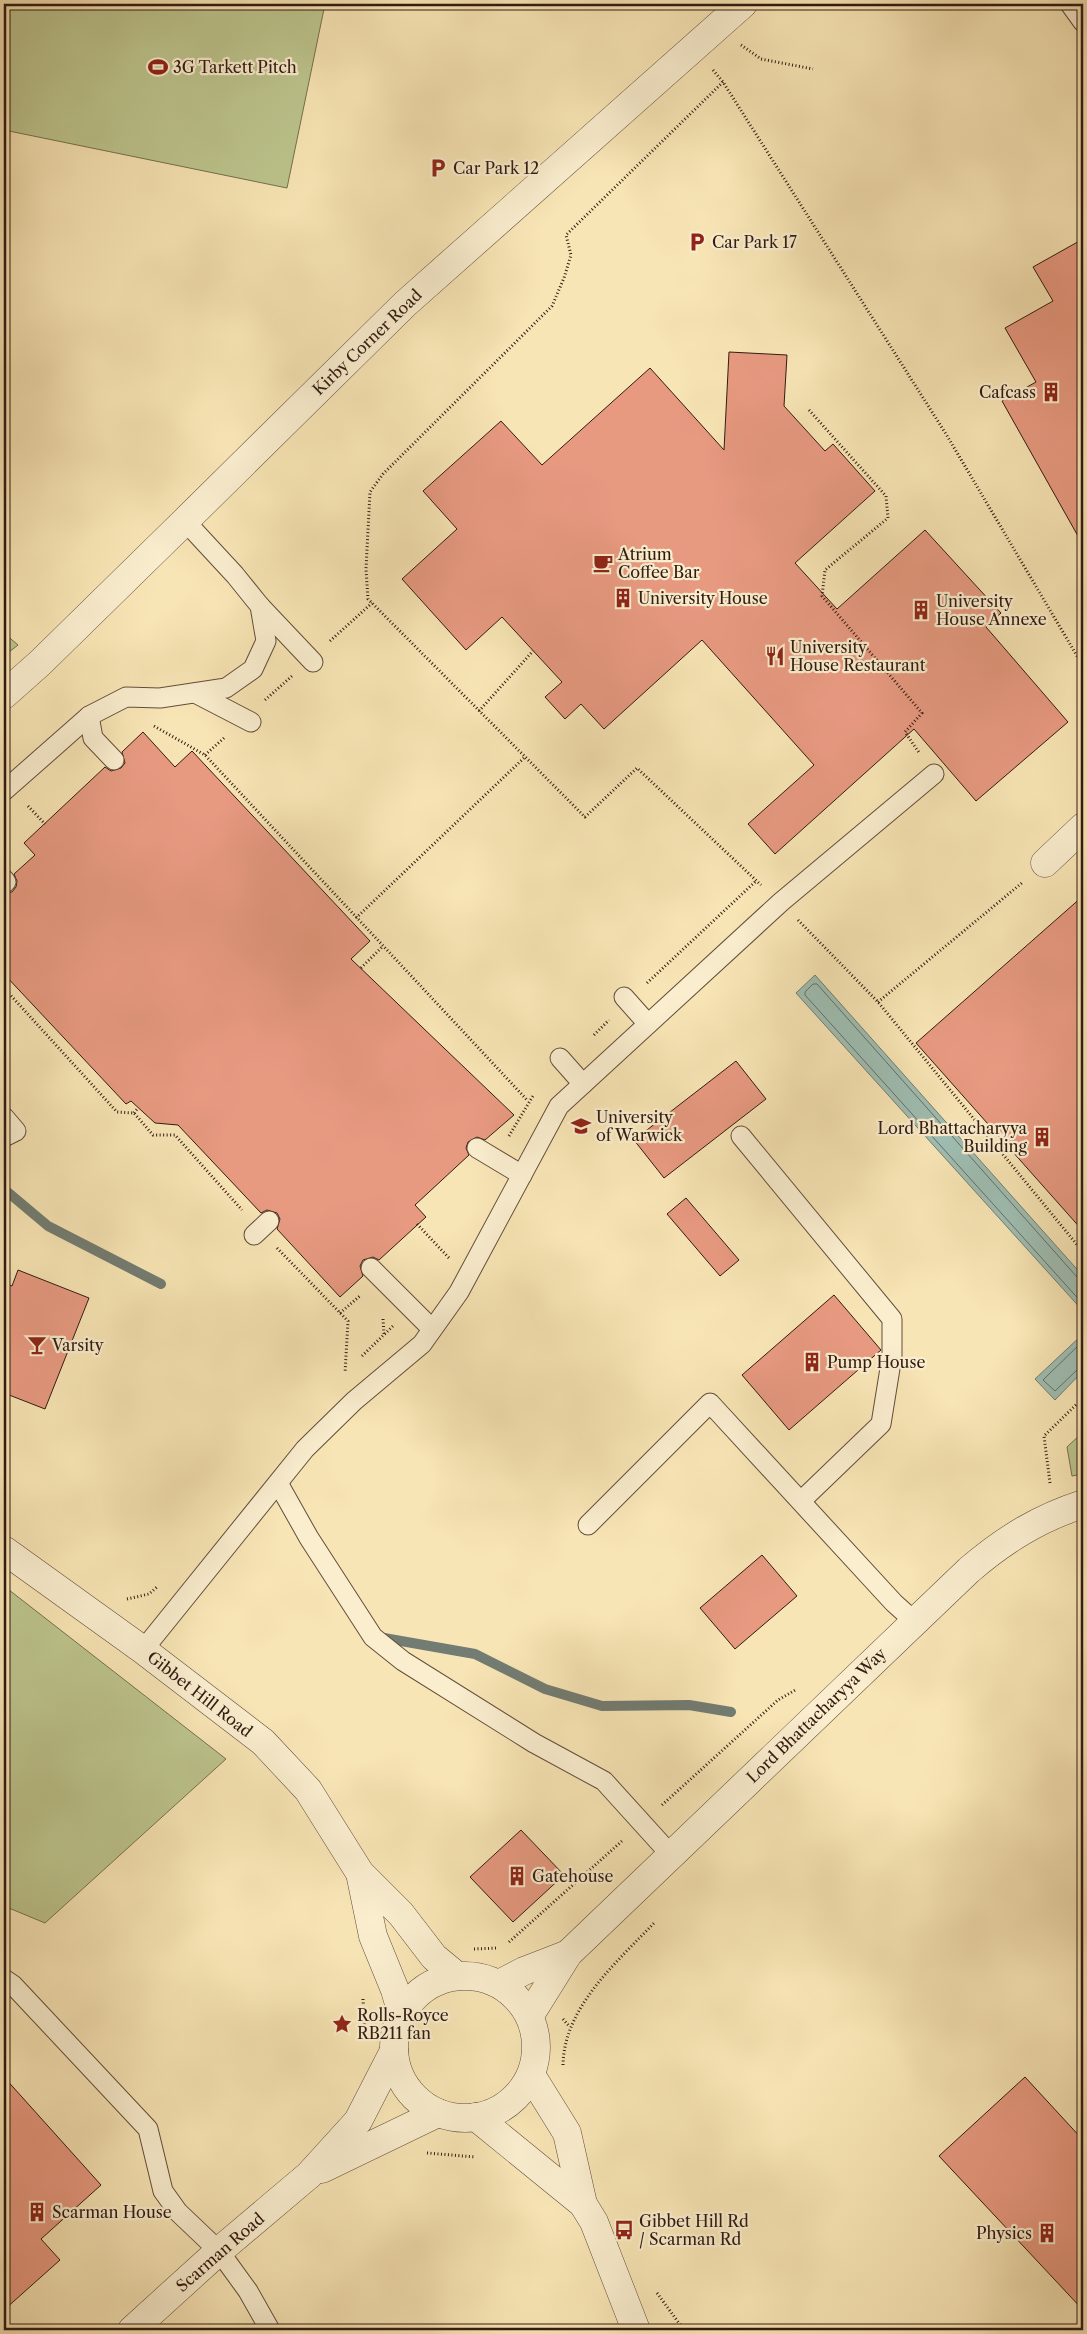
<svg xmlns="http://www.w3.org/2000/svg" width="1087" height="2334" font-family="'Libre Caslon Text',serif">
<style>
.green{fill:#bdc58e;stroke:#777050}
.water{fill:#9ebeb3;stroke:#727c72}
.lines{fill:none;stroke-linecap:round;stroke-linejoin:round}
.shore{stroke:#686c62;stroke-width:1}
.stream{stroke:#727c72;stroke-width:10}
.building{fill:#e89a81;stroke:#311a11}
.service-casing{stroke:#634d3a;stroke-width:21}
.pedestrian-casing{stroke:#634d3a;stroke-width:29}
.minor-casing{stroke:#634d3a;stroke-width:29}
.tertiary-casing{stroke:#634d3a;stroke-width:29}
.path{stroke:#311a11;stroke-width:3;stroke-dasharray:1 2.5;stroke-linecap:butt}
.service{stroke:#faeecf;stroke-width:19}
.pedestrian{stroke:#faeecf;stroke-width:28}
.minor{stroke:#faeecf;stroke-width:28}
.tertiary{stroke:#faeecf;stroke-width:28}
.labels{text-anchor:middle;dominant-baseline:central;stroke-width:4.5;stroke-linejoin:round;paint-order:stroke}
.poi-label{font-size:16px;fill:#311a11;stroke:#faeecf;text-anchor:start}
.street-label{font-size:16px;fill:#311a11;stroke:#faeecf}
</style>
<rect width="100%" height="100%" fill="#f8e5b5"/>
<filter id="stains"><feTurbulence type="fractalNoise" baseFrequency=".004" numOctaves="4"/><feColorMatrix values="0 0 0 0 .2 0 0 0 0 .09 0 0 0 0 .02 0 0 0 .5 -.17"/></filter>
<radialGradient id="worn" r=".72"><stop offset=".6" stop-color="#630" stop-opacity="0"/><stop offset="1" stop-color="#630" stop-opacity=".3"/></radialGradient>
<g class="green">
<path d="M 4,4 L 325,4 L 287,188 L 4,130 Z"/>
<path d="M 4,633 L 18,645 L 4,656 Z"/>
<path d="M 1083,1432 L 1083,1474 L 1072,1476 L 1067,1447 Z"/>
<path d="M 4,1586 L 226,1759 L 45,1923 L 4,1906 Z"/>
</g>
<g class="water">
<path d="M 815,975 L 1083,1276 L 1083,1311 L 796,993 Z"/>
<path d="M 1083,1334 L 1083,1371 L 1055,1400 L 1035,1379 Z"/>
</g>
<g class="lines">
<g class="shore">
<path d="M 1083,1279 L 1077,1277 L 817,984 L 813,984 L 805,992 L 805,995 L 1083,1304"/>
<path d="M 1083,1341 L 1043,1380 L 1055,1391 L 1078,1369 L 1083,1368"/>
</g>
<g class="stream">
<path d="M 4,1189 L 48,1226 L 161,1284"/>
<path d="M 384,1638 L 475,1654 L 545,1689 L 602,1706 L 689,1705 L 731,1712"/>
</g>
</g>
<g class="building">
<path d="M 1083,239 L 1083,545 L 1002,401 L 1036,382 L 1005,328 L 1053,301 L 1033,267 Z"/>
<path d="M 729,352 L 787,355 L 784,406 L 825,451 L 833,444 L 875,491 L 795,563 L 837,609 L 925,530 L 1001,613 L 986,627 L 1068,722 L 976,801 L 914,729 L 775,854 L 748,824 L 814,765 L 702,640 L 604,729 L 581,704 L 565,719 L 545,697 L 562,682 L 502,617 L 466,650 L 402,579 L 457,529 L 423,491 L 501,421 L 542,465 L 650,368 L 724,450 Z"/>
<path d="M 143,732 L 175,767 L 192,751 L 370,941 L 351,959 L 514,1115 L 485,1140 L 477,1137 L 468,1142 L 466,1148 L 469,1155 L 415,1205 L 426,1217 L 379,1260 L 373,1257 L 363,1260 L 360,1266 L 363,1276 L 340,1297 L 277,1229 L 280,1219 L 277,1213 L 267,1210 L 261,1213 L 178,1125 L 155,1123 L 131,1101 L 126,1104 L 4,974 L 4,893 L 12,892 L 16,887 L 17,881 L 14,874 L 35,855 L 24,843 L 105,767 L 111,771 L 121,768 L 125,763 L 122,752 Z"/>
<path d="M 1083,896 L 1083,1231 L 916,1043 Z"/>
<path d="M 736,1061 L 766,1099 L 664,1178 L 634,1140 Z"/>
<path d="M 686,1198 L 739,1260 L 720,1276 L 667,1214 Z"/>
<path d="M 18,1270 L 89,1298 L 45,1409 L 4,1393 L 4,1283 L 12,1286 Z"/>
<path d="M 834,1295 L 881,1350 L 789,1430 L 742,1375 Z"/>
<path d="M 762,1555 L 797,1596 L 735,1649 L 700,1608 Z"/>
<path d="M 521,1830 L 564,1875 L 513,1922 L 470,1877 Z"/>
<path d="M 4,2077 L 101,2185 L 41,2239 L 60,2260 L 4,2310 Z"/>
<path d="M 1025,2077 L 1083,2140 L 1083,2310 L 939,2156 Z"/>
</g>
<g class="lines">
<defs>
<g id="service">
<path d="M 1070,4 L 1083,22"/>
<path d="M 260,606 L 313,662"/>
<path d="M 195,693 L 251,722"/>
<path d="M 89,716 L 93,738 L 114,760"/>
<path d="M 4,791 L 89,716 L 126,697 L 160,698 L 226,688 L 253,669 L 266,641 L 260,606 L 235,575 L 185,521"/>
<path d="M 4,879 L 6,882"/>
<path d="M 624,997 L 648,1024"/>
<path d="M 560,1058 L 583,1084"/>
<path d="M 4,1117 L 16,1131 L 4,1137"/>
<path d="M 741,1136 L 892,1319 L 892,1356 L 881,1424 L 801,1501"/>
<path d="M 477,1148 L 522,1175"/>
<path d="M 254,1235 L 269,1221"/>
<path d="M 371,1268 L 432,1329"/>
<path d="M 278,1483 L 309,1538 L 373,1637 L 403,1661 L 534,1743 L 604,1781 L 671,1855"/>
<path d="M 588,1525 L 710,1403 L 894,1603 L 914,1621"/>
<path d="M 143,1650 L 305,1449 L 354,1401 L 422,1344 L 459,1292 L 559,1106 L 781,902 L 934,774"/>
<path d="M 4,1979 L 13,1985 L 148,2129 L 163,2191 L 178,2212 L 219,2251 L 248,2291 L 270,2330"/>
</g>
<path id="pedestrian" d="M 1045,863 L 1083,827"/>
<g id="minor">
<path d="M 499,1984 L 524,1971 L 568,1954"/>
<path d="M 530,2015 L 568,1954 L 969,1570 C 1004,1540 1039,1518 1083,1504"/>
<path d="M 322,2169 L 438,2113"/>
<path d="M 132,2330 L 219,2251 L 309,2175 L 358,2121 L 394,2051"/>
</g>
<g id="tertiary">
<path d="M 4,695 L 40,663 L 185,521 L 405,304 L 743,4"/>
<path d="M 4,1550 L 143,1650 L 263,1742 L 308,1790 L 360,1873 L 401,1914 L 434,1957 L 457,1976"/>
<path d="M 360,1873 L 373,1936 L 395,1990 L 402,2014"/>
<circle cx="465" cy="2047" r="71"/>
<path d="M 531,2075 L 567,2133 L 583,2204 L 594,2222 L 636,2330"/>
<path d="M 476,2117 L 583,2204"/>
</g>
</defs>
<use href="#service" class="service-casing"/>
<use href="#pedestrian" class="pedestrian-casing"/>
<use href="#minor" class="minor-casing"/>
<use href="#tertiary" class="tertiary-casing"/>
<g class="path">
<path d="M 741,45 L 761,59 L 813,69"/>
<path d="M 713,70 L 723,82 L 946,434 L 1083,666"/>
<path d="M 723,82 L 566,235 L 571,255 L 564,278 L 552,306 L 383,474 L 370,492 L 366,569 L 368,599 L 585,817 L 637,768 L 761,885"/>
<path d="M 809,410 L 886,496 L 888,518 L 825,570 L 822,596 L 922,713 L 905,732 L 920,754"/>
<path d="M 330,641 L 372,603"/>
<path d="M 265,700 L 292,676"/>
<path d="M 479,711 L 533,651"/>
<path d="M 154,726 L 205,755 L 528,1101"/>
<path d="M 205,755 L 224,738"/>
<path d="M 28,806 L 45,824"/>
<path d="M 7,818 L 4,840 L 9,852"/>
<path d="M 356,918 L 525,757"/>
<path d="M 798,920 L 878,1002 L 1083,1252"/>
<path d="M 361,968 L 383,946"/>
<path d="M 647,983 L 756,881"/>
<path d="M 4,988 L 117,1112 L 134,1113 L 153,1135 L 175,1135 L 242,1210"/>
<path d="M 878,1002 L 1023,882"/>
<path d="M 594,1035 L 609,1020"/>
<path d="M 134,1113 L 138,1108"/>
<path d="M 509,1136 L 533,1096"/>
<path d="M 417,1224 L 449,1258"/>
<path d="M 277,1248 L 348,1321 L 345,1373"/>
<path d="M 340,1313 L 361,1295"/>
<path d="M 383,1319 L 384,1334"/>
<path d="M 362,1356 L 393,1326"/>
<path d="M 1050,1483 L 1044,1436 L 1083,1398"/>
<path d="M 127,1599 L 149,1594 L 157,1587"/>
<path d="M 662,1805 L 778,1700 L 797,1689"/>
<path d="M 509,1942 L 622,1841"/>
<path d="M 474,1949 L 498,1948"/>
<path d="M 363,1999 L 365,2038"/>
<path d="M 563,2019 L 569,2026"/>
<path d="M 563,2065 C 564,2007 617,1962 655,1922"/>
<path d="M 427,2153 L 475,2157"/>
<path d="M 657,2293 L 684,2330"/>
<path d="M 1070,2330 L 1083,2319"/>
</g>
<use href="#service" class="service"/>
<use href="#pedestrian" class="pedestrian"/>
<use href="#minor" class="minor"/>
<use href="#tertiary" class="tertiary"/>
</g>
<defs>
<symbol id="stadium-bare" viewBox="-9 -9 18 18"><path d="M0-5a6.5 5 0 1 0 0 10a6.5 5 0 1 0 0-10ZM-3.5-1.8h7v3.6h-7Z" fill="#8f2418" stroke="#faeecf" stroke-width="2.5" paint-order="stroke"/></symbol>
<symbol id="parking-bare" viewBox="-9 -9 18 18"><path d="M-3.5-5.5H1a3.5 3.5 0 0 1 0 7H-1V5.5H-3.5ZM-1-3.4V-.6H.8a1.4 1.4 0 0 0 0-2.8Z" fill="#8f2418" stroke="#faeecf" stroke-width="2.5" paint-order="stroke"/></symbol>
<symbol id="building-bare" viewBox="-9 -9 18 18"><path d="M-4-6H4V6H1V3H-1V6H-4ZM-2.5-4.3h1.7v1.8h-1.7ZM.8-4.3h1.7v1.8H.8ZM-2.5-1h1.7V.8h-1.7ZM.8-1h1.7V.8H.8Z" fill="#8f2418" stroke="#faeecf" stroke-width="2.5" paint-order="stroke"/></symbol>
<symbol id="cafe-bare" viewBox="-9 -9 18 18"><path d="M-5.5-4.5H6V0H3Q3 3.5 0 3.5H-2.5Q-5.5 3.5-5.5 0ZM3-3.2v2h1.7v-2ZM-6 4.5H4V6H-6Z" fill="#8f2418" stroke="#faeecf" stroke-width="2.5" paint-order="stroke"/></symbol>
<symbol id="restaurant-bare" viewBox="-9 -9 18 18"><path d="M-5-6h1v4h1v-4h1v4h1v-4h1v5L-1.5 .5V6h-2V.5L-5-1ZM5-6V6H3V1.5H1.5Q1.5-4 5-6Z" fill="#8f2418" stroke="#faeecf" stroke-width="2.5" paint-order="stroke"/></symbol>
<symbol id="university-bare" viewBox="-9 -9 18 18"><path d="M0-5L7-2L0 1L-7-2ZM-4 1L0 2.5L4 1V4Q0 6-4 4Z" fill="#8f2418" stroke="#faeecf" stroke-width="2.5" paint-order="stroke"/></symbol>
<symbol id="bar-bare" viewBox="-9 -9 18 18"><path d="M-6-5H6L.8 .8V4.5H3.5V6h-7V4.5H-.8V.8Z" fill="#8f2418" stroke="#faeecf" stroke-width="2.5" paint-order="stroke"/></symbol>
<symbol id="sight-bare" viewBox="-9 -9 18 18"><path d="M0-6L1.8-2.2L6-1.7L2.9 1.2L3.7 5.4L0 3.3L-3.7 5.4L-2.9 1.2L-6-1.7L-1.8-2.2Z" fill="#8f2418" stroke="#faeecf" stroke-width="2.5" paint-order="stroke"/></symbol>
<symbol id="bus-bare" viewBox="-9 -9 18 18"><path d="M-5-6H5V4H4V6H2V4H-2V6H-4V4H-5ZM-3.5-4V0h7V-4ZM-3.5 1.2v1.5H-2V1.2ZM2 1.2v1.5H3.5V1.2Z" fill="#8f2418" stroke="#faeecf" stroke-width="2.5" paint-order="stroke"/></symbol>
</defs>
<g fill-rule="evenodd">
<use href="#stadium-bare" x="144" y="53" width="28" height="28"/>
<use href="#parking-bare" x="424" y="154" width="28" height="28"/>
<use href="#parking-bare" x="683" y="228" width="28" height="28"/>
<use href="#building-bare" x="1037" y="378" width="28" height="28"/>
<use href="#cafe-bare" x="589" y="549" width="28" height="28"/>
<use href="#building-bare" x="609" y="584" width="28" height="28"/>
<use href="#building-bare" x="907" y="596" width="28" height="28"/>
<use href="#restaurant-bare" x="761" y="642" width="28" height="28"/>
<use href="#university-bare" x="567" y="1112" width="28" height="28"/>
<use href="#building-bare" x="1028" y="1123" width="28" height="28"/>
<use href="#bar-bare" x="23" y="1331" width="28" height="28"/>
<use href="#building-bare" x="798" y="1348" width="28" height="28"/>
<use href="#building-bare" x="503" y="1862" width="28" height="28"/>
<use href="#sight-bare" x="328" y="2010" width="28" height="28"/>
<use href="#building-bare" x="23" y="2198" width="28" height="28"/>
<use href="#bus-bare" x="610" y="2216" width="28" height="28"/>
<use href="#building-bare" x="1033" y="2219" width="28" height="28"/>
</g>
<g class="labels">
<g class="poi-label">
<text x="173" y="67">3G Tarkett Pitch</text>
<text x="453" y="168">Car Park 12</text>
<text x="712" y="242">Car Park 17</text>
<text x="1036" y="392" text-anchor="end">Cafcass</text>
<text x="618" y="554">Atrium<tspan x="618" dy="18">Coffee Bar</tspan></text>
<text x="638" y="598">University House</text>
<text x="936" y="601">University<tspan x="936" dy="18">House Annexe</tspan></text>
<text x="790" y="647">University<tspan x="790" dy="18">House Restaurant</tspan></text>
<text x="596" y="1117">University<tspan x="596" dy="18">of Warwick</tspan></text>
<text x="1027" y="1128" text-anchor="end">Lord Bhattacharyya<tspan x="1027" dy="18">Building</tspan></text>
<text x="52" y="1345">Varsity</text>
<text x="827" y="1362">Pump House</text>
<text x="532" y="1876">Gatehouse</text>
<text x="357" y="2015">Rolls-Royce<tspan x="357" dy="18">RB211 fan</tspan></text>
<text x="52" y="2212">Scarman House</text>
<text x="639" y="2221">Gibbet Hill Rd<tspan x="639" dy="18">/ Scarman Rd</tspan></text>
<text x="1032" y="2233" text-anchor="end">Physics</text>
</g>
<g class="street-label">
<text transform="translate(367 342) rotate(-44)">Kirby Corner Road</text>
<text transform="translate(200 1694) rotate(38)">Gibbet Hill Road</text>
<text transform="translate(816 1715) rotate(-44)">Lord Bhattacharyya Way</text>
<text transform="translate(220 2252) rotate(-41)">Scarman Road</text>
</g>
</g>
<rect width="1087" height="2334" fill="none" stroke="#f8e5b5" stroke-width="20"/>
<rect x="5" y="5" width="1077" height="2324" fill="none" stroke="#311a11" stroke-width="2.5"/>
<rect x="10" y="10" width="1067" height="2314" fill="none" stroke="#311a11"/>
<rect width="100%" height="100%" filter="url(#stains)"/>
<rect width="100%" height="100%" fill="url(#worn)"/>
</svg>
